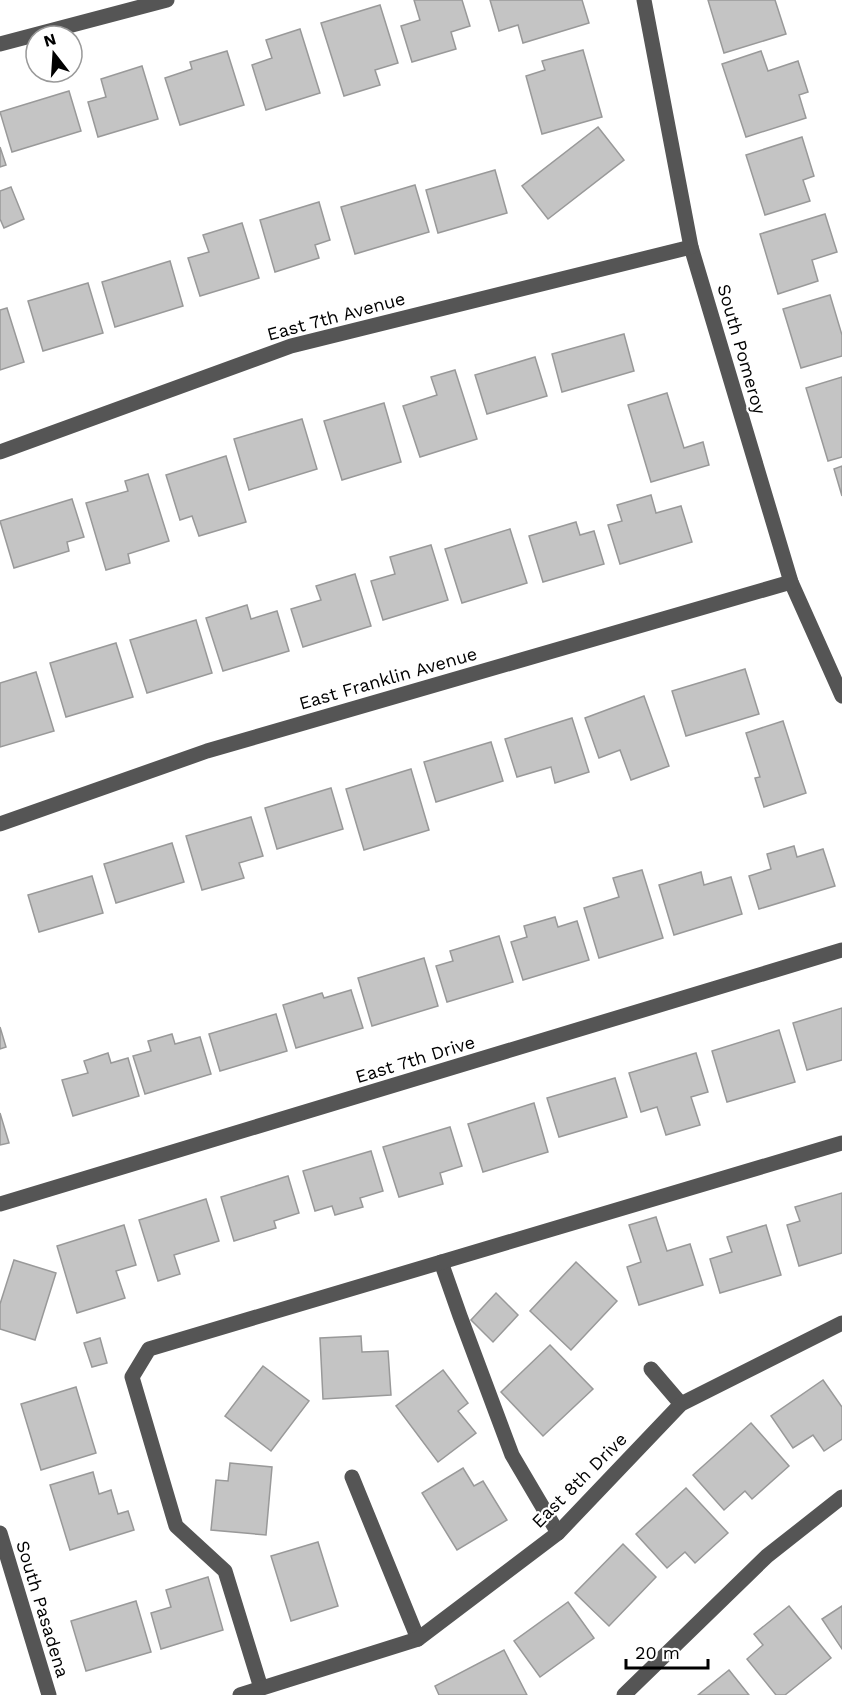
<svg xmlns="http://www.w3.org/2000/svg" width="842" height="1695" font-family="'Work Sans',sans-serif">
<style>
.building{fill:#c4c4c4;stroke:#999;stroke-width:1.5}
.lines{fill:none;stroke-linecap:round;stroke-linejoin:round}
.minor{stroke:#555;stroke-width:15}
.labels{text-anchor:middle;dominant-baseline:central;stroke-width:4.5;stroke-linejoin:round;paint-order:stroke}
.street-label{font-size:18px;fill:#000;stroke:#fff}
</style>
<rect width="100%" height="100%" fill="#fff"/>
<g class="building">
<path d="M 414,0 L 462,0 L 470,26 L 451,32 L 456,49 L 412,62 L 401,26 L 420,20 Z"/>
<path d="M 490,0 L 582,0 L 589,23 L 523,43 L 518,25 L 499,31 Z"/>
<path d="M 708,0 L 775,0 L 786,34 L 724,53 Z"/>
<path d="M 380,5 L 398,63 L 375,70 L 380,85 L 344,96 L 321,23 Z"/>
<path d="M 300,29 L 320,93 L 266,110 L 252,65 L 272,58 L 266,40 Z"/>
<path d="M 583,50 L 602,117 L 542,134 L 526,76 L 545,70 L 542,61 Z"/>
<path d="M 227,51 L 244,105 L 180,125 L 165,78 L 192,69 L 190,62 Z"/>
<path d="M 761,51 L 768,71 L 798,61 L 808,92 L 799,95 L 806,118 L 746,137 L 722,64 Z"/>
<path d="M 142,66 L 158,119 L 98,137 L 88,102 L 106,97 L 101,79 Z"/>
<path d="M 69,91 L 81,131 L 12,152 L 0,112 Z"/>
<path d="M 598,127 L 624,160 L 548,219 L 522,186 Z"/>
<path d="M 802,137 L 814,176 L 803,180 L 810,201 L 765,215 L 746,155 Z"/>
<path d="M 0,147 L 6,165 L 0,167 Z"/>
<path d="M 495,170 L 507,213 L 438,233 L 426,190 Z"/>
<path d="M 415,185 L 429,232 L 355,254 L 341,207 Z"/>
<path d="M 11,187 L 24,219 L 4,228 L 0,219 L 0,191 Z"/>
<path d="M 319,202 L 330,240 L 315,245 L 319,258 L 275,272 L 260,220 Z"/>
<path d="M 825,214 L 837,252 L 812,260 L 818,281 L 778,294 L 760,234 Z"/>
<path d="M 242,223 L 259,278 L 200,296 L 188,258 L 209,252 L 203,235 Z"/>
<path d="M 170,261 L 183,306 L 115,327 L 102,282 Z"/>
<path d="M 88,283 L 103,333 L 43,351 L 28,301 Z"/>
<path d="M 830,295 L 842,335 L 842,356 L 801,368 L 783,309 Z"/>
<path d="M 7,308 L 24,362 L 0,370 L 0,310 Z"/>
<path d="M 624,334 L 634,371 L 562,392 L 552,354 Z"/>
<path d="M 535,357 L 547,396 L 487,414 L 475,375 Z"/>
<path d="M 455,370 L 477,439 L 420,457 L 403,406 L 437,395 L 431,377 Z"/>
<path d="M 842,377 L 842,457 L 828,461 L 806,388 Z"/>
<path d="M 667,393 L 684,448 L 703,442 L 709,465 L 651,482 L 628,405 Z"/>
<path d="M 384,403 L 401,462 L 342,480 L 324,421 Z"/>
<path d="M 302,419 L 317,469 L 249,490 L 234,439 Z"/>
<path d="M 226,456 L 246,522 L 199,536 L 192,516 L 180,520 L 166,475 Z"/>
<path d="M 842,466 L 842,496 L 834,469 Z"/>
<path d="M 148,474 L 169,541 L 128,554 L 130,563 L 106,570 L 86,503 L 128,491 L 125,481 Z"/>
<path d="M 651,495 L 656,513 L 681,506 L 692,542 L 620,564 L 608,525 L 622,521 L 617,505 Z"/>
<path d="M 72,499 L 84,537 L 67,542 L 69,551 L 14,568 L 0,521 Z"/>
<path d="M 576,522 L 580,535 L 594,531 L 604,564 L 543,582 L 529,536 Z"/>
<path d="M 510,529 L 527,583 L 462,603 L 445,549 Z"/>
<path d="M 431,545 L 448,600 L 383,620 L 371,581 L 395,574 L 390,557 Z"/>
<path d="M 355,574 L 371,626 L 303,647 L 291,609 L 321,600 L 316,586 Z"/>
<path d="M 247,605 L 251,619 L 277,611 L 289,651 L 223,671 L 206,618 Z"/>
<path d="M 196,620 L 212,673 L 147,693 L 130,640 Z"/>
<path d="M 116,643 L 133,697 L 66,717 L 50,663 Z"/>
<path d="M 745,669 L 759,714 L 686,736 L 672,691 Z"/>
<path d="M 36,672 L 54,731 L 0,747 L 0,683 Z"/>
<path d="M 644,696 L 669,766 L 631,780 L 620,750 L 599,758 L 585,718 Z"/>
<path d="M 572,718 L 589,772 L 555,783 L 551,767 L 517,777 L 505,739 Z"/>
<path d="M 783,721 L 806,793 L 764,807 L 755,778 L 760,777 L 746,733 Z"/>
<path d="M 491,742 L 503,781 L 436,802 L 424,762 Z"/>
<path d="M 411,769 L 429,830 L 364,850 L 346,789 Z"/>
<path d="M 331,788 L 343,829 L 277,849 L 265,808 Z"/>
<path d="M 251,817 L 263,856 L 239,863 L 244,878 L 202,890 L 186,836 Z"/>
<path d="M 172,843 L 184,882 L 116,903 L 104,864 Z"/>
<path d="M 794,846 L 797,857 L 823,849 L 835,886 L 759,909 L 749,876 L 771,869 L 767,854 Z"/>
<path d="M 642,870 L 663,938 L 599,958 L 584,908 L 619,897 L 613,878 Z"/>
<path d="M 701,872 L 704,885 L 731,877 L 742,914 L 674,935 L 659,885 Z"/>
<path d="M 92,876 L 103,913 L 39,932 L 28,895 Z"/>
<path d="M 555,917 L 558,927 L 577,921 L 589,960 L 523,980 L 511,942 L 527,937 L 524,926 Z"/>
<path d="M 499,936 L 513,982 L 447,1002 L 436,966 L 453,961 L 450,951 Z"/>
<path d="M 424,958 L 438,1006 L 372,1026 L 358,978 Z"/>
<path d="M 351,990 L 363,1028 L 296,1048 L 283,1005 L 322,993 L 324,998 Z"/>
<path d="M 842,1008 L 842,1060 L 807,1070 L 793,1023 Z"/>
<path d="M 276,1014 L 287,1051 L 220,1071 L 209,1034 Z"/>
<path d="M 0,1027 L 6,1047 L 0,1049 Z"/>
<path d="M 779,1030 L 795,1082 L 727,1102 L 712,1051 Z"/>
<path d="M 172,1034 L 175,1044 L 200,1037 L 211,1074 L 145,1094 L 133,1056 L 151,1051 L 148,1041 Z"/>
<path d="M 108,1053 L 111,1063 L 128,1058 L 139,1096 L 73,1116 L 62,1080 L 88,1073 L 84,1061 Z"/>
<path d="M 696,1053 L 708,1092 L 691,1097 L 700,1125 L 666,1135 L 657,1107 L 641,1112 L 629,1073 Z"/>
<path d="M 615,1078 L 627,1117 L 559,1137 L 547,1098 Z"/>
<path d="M 534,1103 L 548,1152 L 483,1172 L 468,1124 Z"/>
<path d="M 0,1113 L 9,1143 L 0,1145 Z"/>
<path d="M 450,1127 L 462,1166 L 440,1173 L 443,1184 L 399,1197 L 383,1147 Z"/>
<path d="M 371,1151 L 383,1191 L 360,1198 L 363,1207 L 335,1215 L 332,1206 L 315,1211 L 303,1171 Z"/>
<path d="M 288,1176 L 299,1213 L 274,1221 L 276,1228 L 234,1241 L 221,1197 Z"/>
<path d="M 842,1193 L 842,1253 L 799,1266 L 787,1225 L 800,1221 L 795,1207 Z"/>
<path d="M 206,1199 L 219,1241 L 174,1255 L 180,1274 L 158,1281 L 139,1220 Z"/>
<path d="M 656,1217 L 667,1251 L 690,1244 L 703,1285 L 639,1305 L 627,1267 L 641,1262 L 629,1225 Z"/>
<path d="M 124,1225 L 136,1265 L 116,1271 L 125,1298 L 77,1313 L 57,1246 Z"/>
<path d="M 766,1225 L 781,1275 L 720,1293 L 710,1259 L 732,1252 L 727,1237 Z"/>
<path d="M 14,1260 L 56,1273 L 35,1340 L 0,1329 L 0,1304 Z"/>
<path d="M 576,1262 L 617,1301 L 571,1350 L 530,1311 Z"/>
<path d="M 496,1293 L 518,1315 L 493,1342 L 471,1320 Z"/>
<path d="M 361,1336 L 362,1352 L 388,1351 L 391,1395 L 323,1399 L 320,1338 Z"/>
<path d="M 100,1338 L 107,1363 L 92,1367 L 84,1343 Z"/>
<path d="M 550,1345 L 593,1389 L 543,1436 L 501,1392 Z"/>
<path d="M 263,1366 L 309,1401 L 271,1451 L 225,1416 Z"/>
<path d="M 443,1370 L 468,1403 L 458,1411 L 476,1433 L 438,1462 L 396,1406 Z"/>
<path d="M 823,1380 L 842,1407 L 842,1439 L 824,1451 L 813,1435 L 793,1448 L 771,1416 Z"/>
<path d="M 76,1387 L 96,1453 L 41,1470 L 21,1404 Z"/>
<path d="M 751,1423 L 789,1466 L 752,1499 L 745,1491 L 724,1510 L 693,1475 Z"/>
<path d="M 230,1463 L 272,1467 L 266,1535 L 211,1530 L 216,1480 L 228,1481 Z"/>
<path d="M 463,1468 L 474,1486 L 483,1481 L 507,1520 L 457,1550 L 422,1493 Z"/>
<path d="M 93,1472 L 99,1494 L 111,1490 L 118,1514 L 128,1511 L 134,1530 L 70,1550 L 50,1485 Z"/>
<path d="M 686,1488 L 728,1533 L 695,1563 L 685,1552 L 667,1568 L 636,1534 Z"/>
<path d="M 318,1542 L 338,1606 L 291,1621 L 271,1556 Z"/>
<path d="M 623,1544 L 656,1577 L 609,1626 L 575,1593 Z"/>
<path d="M 208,1577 L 223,1630 L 161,1649 L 151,1613 L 171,1607 L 166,1590 Z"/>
<path d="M 136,1601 L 151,1652 L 86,1671 L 71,1621 Z"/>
<path d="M 568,1602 L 594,1638 L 540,1677 L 514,1641 Z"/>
<path d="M 789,1606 L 831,1658 L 785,1695 L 776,1695 L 747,1659 L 763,1645 L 754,1634 Z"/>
<path d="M 842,1606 L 842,1649 L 822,1619 Z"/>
<path d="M 504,1650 L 527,1695 L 439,1695 L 435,1686 Z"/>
<path d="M 729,1670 L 749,1695 L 698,1695 Z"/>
</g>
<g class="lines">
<g class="minor">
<path d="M 644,0 L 691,247 L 791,582 L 842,696"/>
<path d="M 0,44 L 167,0"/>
<path d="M 0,452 L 291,346 L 691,247"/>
<path d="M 0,824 L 207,751 L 791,582"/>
<path d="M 0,1204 L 842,950"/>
<path d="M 441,1262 L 460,1316 L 512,1455 L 558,1533"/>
<path d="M 651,1369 L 681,1404"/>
<path d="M 352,1477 L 418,1639"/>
<path d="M 0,1533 L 49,1695"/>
<path d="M 261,1688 L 225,1571 L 176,1526 L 132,1377 L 149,1349 L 842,1143"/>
<path d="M 240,1695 L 418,1639 L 558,1533 L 681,1404 L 842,1323"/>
<path d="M 624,1695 L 767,1556 L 842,1497"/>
</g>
</g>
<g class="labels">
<g class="street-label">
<text transform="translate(336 316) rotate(-15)">East 7th Avenue</text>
<text transform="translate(742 349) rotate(74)">South Pomeroy</text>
<text transform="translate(388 678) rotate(-16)">East Franklin Avenue</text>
<text transform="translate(415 1059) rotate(-17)">East 7th Drive</text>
<text transform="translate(579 1480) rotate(-45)">East 8th Drive</text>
<text transform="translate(43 1609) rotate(73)">South Pasadena</text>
</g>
</g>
<g transform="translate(54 54) rotate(343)"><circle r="28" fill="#ffffff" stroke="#999999" stroke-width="1.5"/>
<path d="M0-4.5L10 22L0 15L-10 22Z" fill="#000000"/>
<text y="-9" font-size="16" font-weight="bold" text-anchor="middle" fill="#000000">N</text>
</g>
<path d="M626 1659v9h82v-9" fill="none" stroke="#000000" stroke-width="3"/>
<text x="635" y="1659" font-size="18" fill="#000000" stroke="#ffffff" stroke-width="4.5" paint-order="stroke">20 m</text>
</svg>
